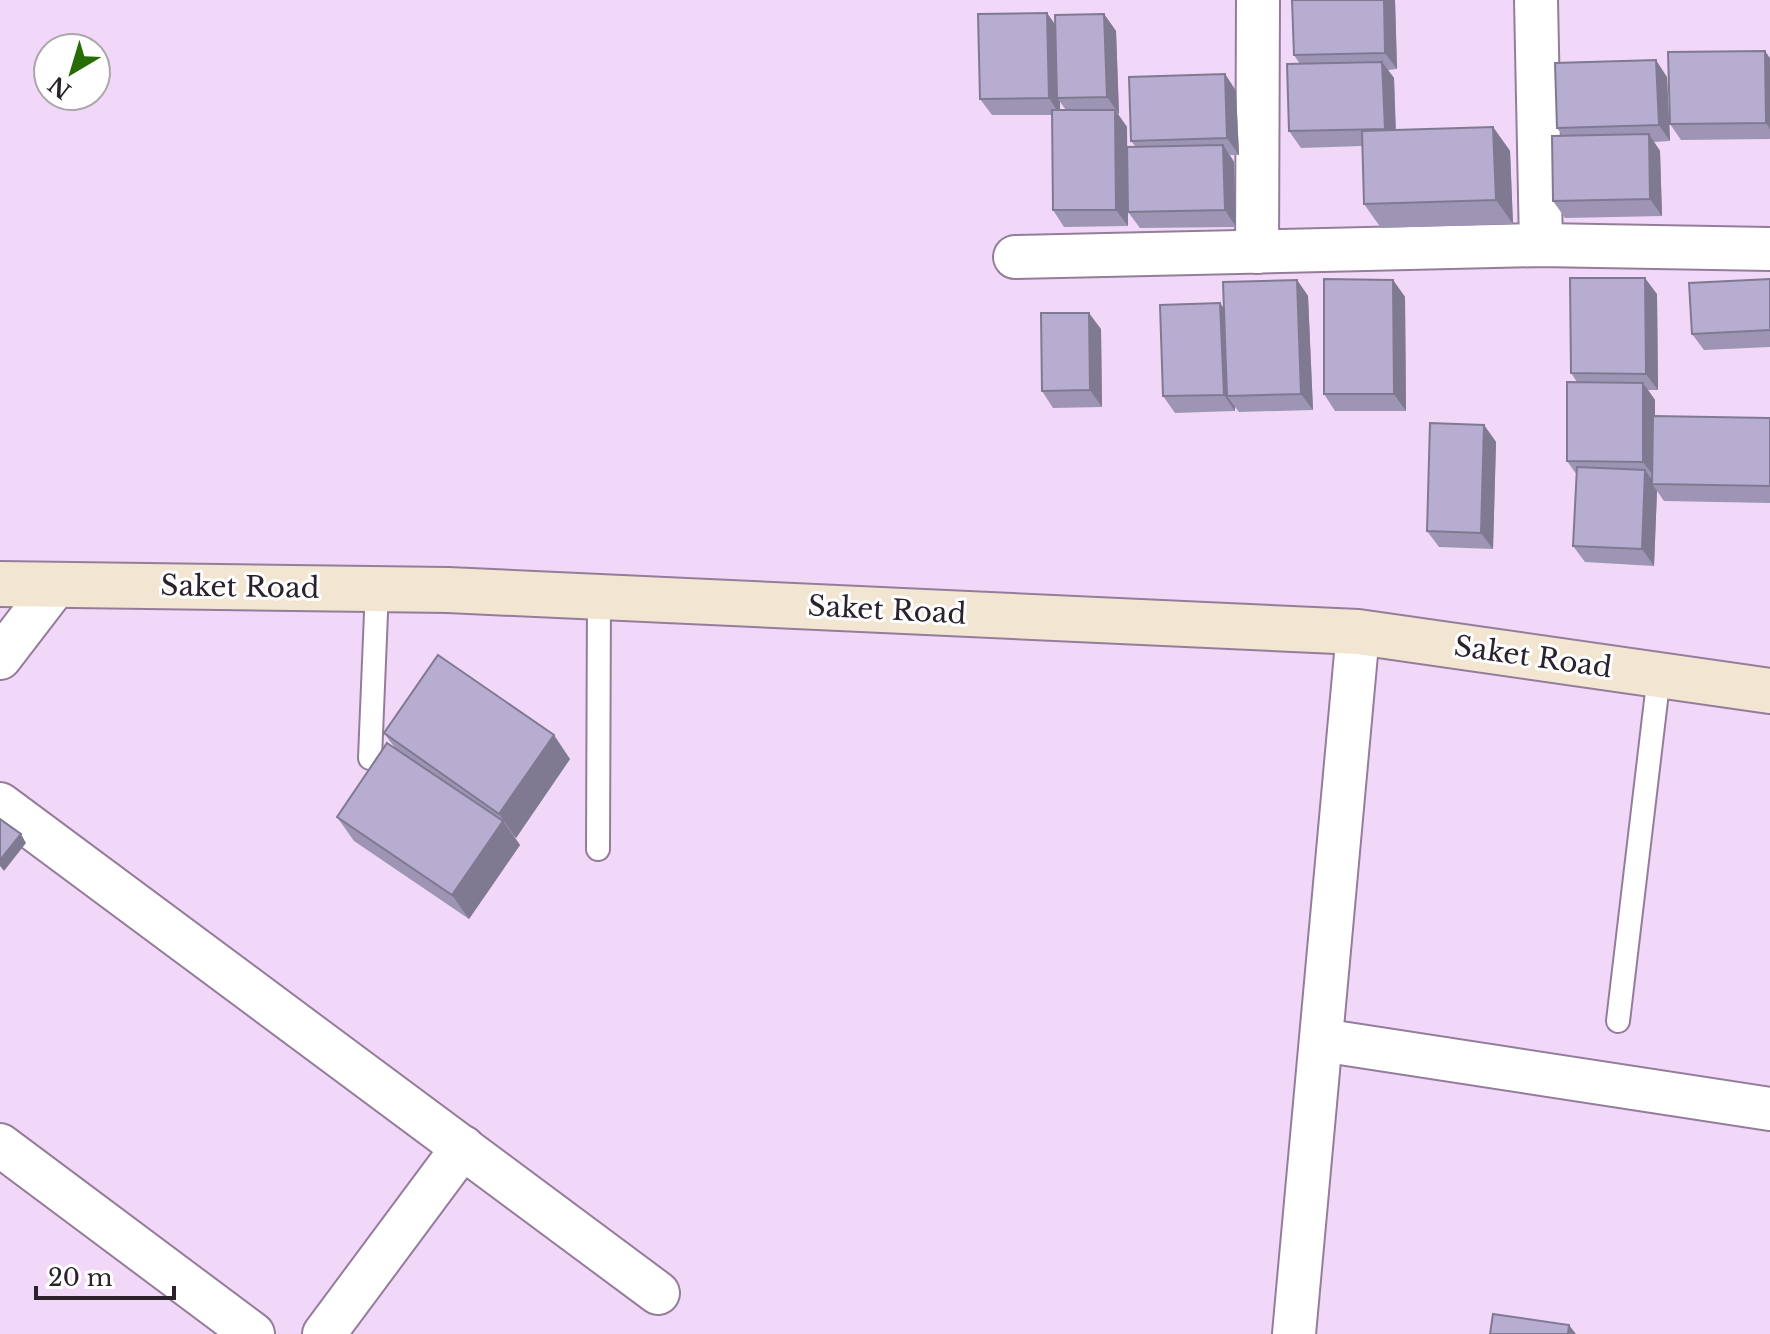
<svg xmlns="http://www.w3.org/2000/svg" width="1770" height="1334" font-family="'Libre Baskerville',serif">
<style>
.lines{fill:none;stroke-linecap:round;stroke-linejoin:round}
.lane-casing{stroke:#947d9b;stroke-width:26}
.street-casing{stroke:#947d9b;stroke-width:46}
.secondary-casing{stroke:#947d9b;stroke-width:48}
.lane{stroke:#fff;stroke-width:22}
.street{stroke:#fff;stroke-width:42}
.secondary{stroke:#f2e6d2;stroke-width:44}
.wall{fill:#9d95b3;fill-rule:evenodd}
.shaded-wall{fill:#807992}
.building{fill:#b7add0;stroke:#807992;stroke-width:2}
.labels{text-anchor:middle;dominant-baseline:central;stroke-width:6;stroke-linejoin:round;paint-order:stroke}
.street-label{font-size:28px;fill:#2b222e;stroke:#fff}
</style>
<rect width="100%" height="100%" fill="#f1d8f8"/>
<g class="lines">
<defs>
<g id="lane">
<path d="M 370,758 L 377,589"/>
<path d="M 598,849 L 599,597"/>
<path d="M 1618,1021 L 1659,675"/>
</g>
<g id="street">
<path d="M 1536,0 L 1541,245"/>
<path d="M 1257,252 L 1258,0"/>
<path d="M 1015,257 L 1541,245 L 1770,249"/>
<path d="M 0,658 L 56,585"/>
<path d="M 0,804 L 658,1293"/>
<path d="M 1321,1040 L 1770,1109"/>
<path d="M 0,1145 L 253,1334"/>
<path d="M 324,1334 L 463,1147"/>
<path d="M 1294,1334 L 1358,632"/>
</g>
<path id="secondary" d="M 0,584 L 448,590 L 1358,632 L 1770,691"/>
</defs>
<use href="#lane" class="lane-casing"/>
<use href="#street" class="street-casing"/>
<use href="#secondary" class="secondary-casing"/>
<use href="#lane" class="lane"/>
<use href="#street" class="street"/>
<use href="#secondary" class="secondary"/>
</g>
<g class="wall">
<path d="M 1292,0 L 1395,0 L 1397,69 L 1388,70 L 1394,78 L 1396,130 L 1493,127 L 1510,151 L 1513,224 L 1381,228 L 1364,204 L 1362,146 L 1301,148 L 1289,131 L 1300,64 L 1294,55 Z"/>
<path d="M 1047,13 L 1055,25 L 1104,14 L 1116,31 L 1119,114 L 1118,114 L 1127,127 L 1127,147 L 1136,147 L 1131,141 L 1225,74 L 1236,91 L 1239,155 L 1230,155 L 1234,162 L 1236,227 L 1140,228 L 1128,212 L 1127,153 L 1128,226 L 1064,227 L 1053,210 L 1052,115 L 992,115 L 980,99 ZM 1060,102 L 1066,110 L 1060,110 Z"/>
<path d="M 1770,58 L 1770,139 L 1681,140 L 1670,124 Z"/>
<path d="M 1667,77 L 1670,141 L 1654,142 L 1660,151 L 1662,216 L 1565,218 L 1553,201 L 1563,136 L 1557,128 Z"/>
<path d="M 1770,279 L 1770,347 L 1704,350 L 1692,334 Z"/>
<path d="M 1297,280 L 1308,296 L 1313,410 L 1239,412 L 1235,407 L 1235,411 L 1175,413 L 1163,396 L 1224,309 Z"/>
<path d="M 1393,280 L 1405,297 L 1406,411 L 1335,411 L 1324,394 Z"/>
<path d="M 1657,294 L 1658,390 L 1648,390 L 1655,400 L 1655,416 L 1770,418 L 1770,503 L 1664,501 L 1657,491 L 1654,566 L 1585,562 L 1573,546 L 1577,475 L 1567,461 L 1577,382 L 1571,373 Z"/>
<path d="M 1101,329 L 1102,407 L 1053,408 L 1042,391 Z"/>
<path d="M 1484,425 L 1496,442 L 1493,549 L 1439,547 L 1427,531 Z"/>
<path d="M 384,733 L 570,759 L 516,838 L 513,835 L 520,845 L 469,919 L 354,841 L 337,817 L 395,748 Z"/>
</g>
<g class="shaded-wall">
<path d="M 1384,0 L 1395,0 L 1397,69 L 1385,53 Z"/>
<path d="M 1047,13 L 1059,30 L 1057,98 L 1060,102 L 1060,115 L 1049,98 Z"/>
<path d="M 1104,14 L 1116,31 L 1119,114 L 1107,97 Z"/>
<path d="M 1765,51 L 1770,58 L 1770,129 L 1766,123 Z"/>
<path d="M 1656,60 L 1667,77 L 1670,141 L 1659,125 Z"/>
<path d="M 1382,62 L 1394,78 L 1396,146 L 1385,129 Z"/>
<path d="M 1225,74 L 1236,91 L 1239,155 L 1227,138 Z"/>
<path d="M 1115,110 L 1127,127 L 1128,226 L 1116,210 Z"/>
<path d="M 1493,127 L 1510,151 L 1513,224 L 1496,200 Z"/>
<path d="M 1649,134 L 1660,151 L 1662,216 L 1650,199 Z"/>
<path d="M 1223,145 L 1234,162 L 1236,227 L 1225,210 Z"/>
<path d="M 1645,278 L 1657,294 L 1658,390 L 1646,374 Z"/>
<path d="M 1297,280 L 1308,296 L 1313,410 L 1301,394 Z"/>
<path d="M 1393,280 L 1405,297 L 1406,411 L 1394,394 Z"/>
<path d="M 1220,303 L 1232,320 L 1227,396 L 1235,407 L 1235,411 L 1224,395 Z"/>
<path d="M 1089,313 L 1101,329 L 1102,407 L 1090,390 Z"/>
<path d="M 1643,383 L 1655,400 L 1655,478 L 1643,462 Z"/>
<path d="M 1484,425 L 1496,442 L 1493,549 L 1481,533 Z"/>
<path d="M 1645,470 L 1655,484 L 1652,484 L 1657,491 L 1654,566 L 1642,549 Z"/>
<path d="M 554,735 L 570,759 L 516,838 L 499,814 Z"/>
<path d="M 503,821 L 520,845 L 469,919 L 452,895 Z"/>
<path d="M 21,834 L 26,843 L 4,871 L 0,866 L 0,860 Z"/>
<path d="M 1569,1325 L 1576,1334 L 1568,1334 Z"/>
</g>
<g class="building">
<path d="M 1292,0 L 1384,0 L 1385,53 L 1294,55 Z"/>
<path d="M 1047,13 L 1049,98 L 980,99 L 978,14 Z"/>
<path d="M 1104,14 L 1107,97 L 1057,98 L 1055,15 Z"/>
<path d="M 1765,51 L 1766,123 L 1670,124 L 1668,52 Z"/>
<path d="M 1656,60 L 1659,125 L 1557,128 L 1555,63 Z"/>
<path d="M 1382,62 L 1385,129 L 1289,131 L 1287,64 Z"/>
<path d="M 1225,74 L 1227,138 L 1131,141 L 1129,77 Z"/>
<path d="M 1052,110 L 1115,110 L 1116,210 L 1053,210 Z"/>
<path d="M 1493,127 L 1496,200 L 1364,204 L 1362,131 Z"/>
<path d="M 1649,134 L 1650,199 L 1553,201 L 1552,136 Z"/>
<path d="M 1223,145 L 1225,210 L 1128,212 L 1127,147 Z"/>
<path d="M 1570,278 L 1645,278 L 1646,374 L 1571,373 Z"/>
<path d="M 1324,279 L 1393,280 L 1394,394 L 1324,394 Z"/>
<path d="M 1770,279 L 1770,330 L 1692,334 L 1689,283 Z"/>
<path d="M 1297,280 L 1301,394 L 1227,396 L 1223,282 Z"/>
<path d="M 1220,303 L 1224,395 L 1163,396 L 1160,305 Z"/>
<path d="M 1041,313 L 1089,313 L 1090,390 L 1042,391 Z"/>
<path d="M 1567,382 L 1643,383 L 1643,462 L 1567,461 Z"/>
<path d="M 1653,416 L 1770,418 L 1770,486 L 1652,484 Z"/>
<path d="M 1430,423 L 1484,425 L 1481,533 L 1427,531 Z"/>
<path d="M 1577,467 L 1645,470 L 1642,549 L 1573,546 Z"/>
<path d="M 438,655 L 554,735 L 499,814 L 384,733 Z"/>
<path d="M 387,743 L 503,821 L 452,895 L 337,817 Z"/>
<path d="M 0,819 L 21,834 L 0,860 Z"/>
<path d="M 1493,1314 L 1569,1325 L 1568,1334 L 1490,1334 Z"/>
</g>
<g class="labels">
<g class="street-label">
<text transform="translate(240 587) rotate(1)">Saket Road</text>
<text transform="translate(887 610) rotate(3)">Saket Road</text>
<text transform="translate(1533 657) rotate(8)">Saket Road</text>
</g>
</g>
<g transform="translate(72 72) rotate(218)"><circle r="38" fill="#ffffff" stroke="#aaa7ab" stroke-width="2"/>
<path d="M0-6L14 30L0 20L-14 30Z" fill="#276c06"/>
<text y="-12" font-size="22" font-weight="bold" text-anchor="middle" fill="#2b222e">N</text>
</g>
<path d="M36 1286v12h138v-12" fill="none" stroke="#2b222e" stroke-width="4"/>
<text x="48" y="1286" font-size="24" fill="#2b222e" stroke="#ffffff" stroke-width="6" paint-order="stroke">20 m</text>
</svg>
